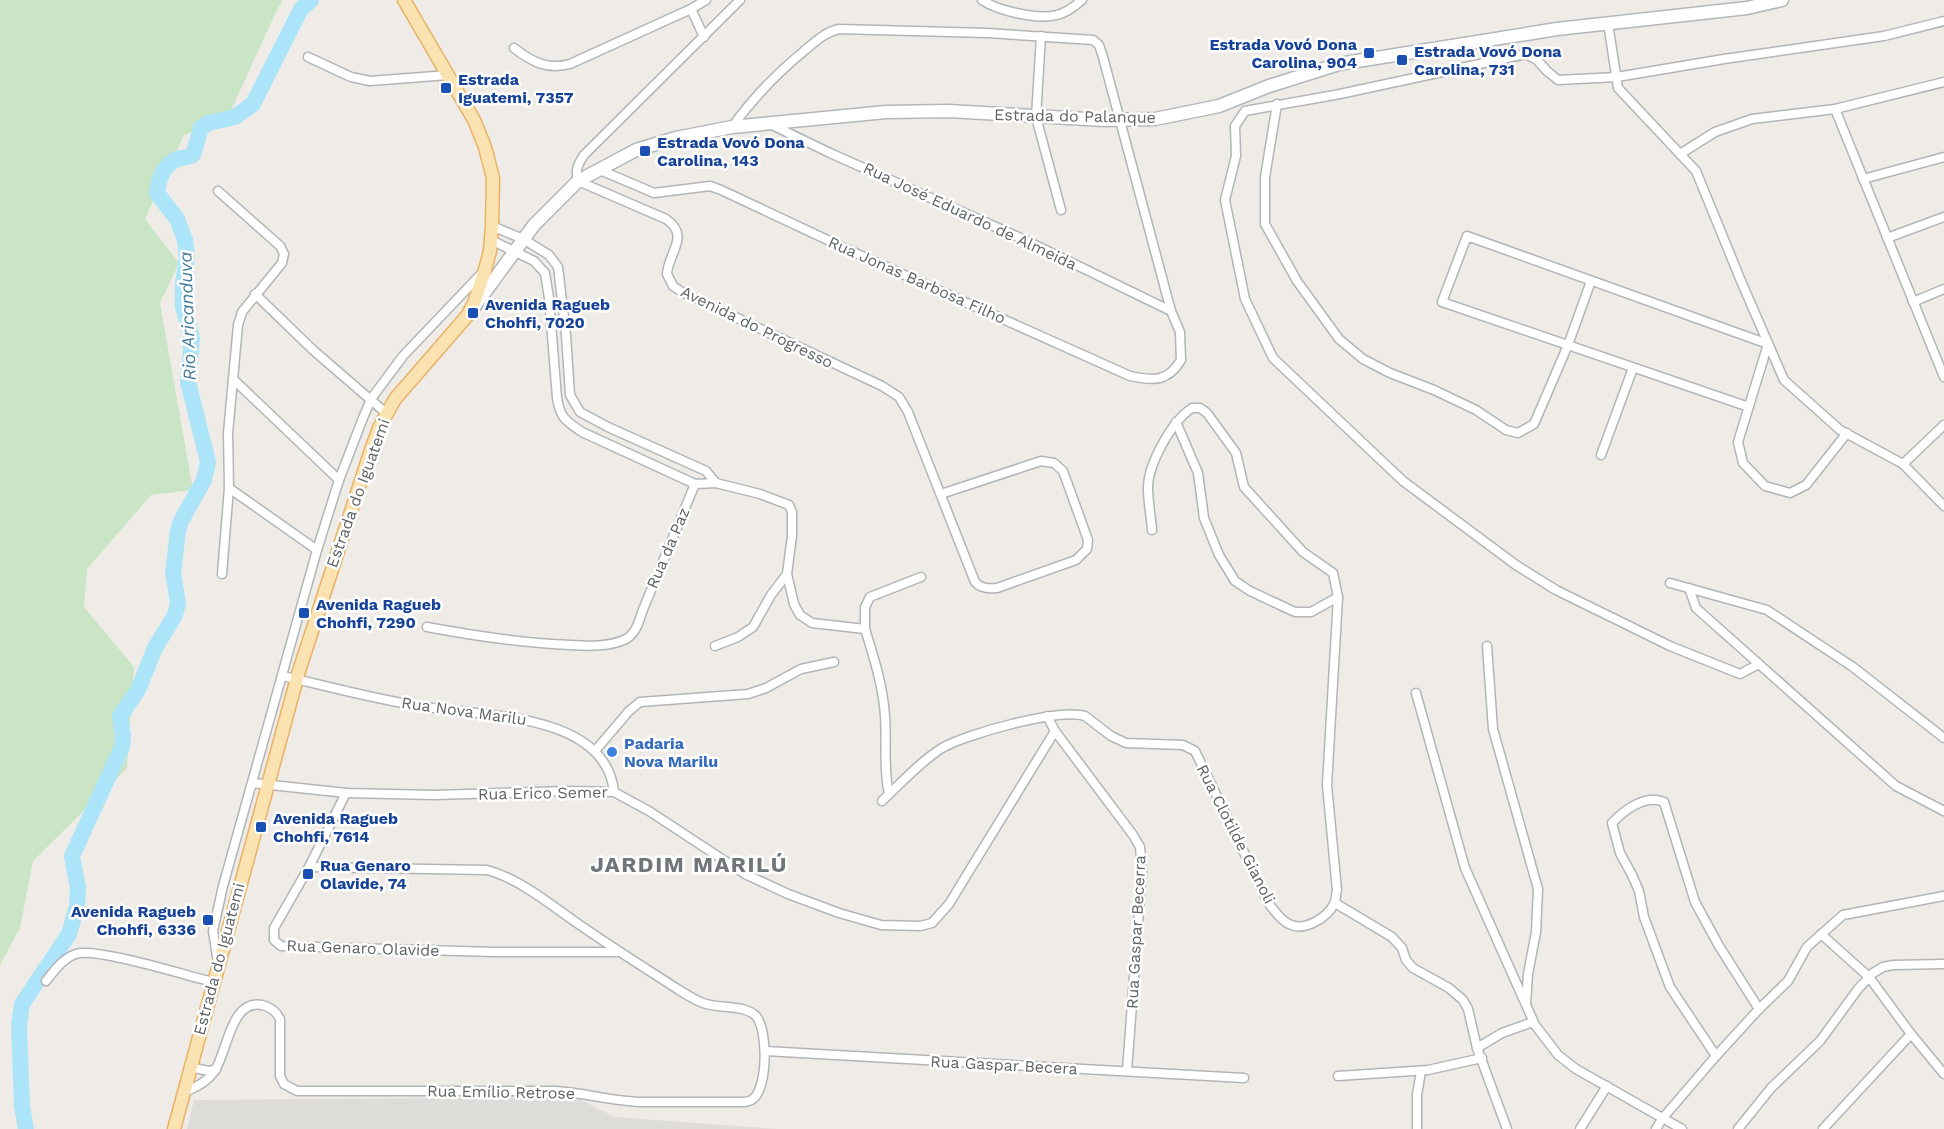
<svg xmlns="http://www.w3.org/2000/svg" width="1944" height="1129" font-family="'Work Sans',sans-serif">
<style>
.industrial{fill:#dedcd9}
.green{fill:#cae5c5}
.lines{fill:none;stroke-linecap:round;stroke-linejoin:round}
.river{stroke:#ace4fa;stroke-width:16}
.street-casing{stroke:#b2b5b8;stroke-width:11}
.secondary-casing{stroke:#b3b7ba;stroke-width:15}
.primary-casing{stroke:#e9b166;stroke-width:15}
.street{stroke:#fff;stroke-width:8}
.secondary{stroke:#fff;stroke-width:12}
.primary{stroke:#fae3b1;stroke-width:12}
.transit-dot{fill:#1a4fb4;stroke:#fff;stroke-width:2}
.shop-dot{fill:#3f7fe0;stroke:#fff;stroke-width:2}
.labels{text-anchor:middle;dominant-baseline:central;stroke-width:5;stroke-linejoin:round;paint-order:stroke}
.transit-label{font-size:16px;font-weight:bold;fill:#164399;stroke:#fff;text-anchor:start}
.street-label{font-size:16px;fill:#5e6366;stroke:#fff}
.shop-label{font-size:16px;font-weight:bold;fill:#366cbe;stroke:#fff;text-anchor:start}
.water-label{font-size:18px;font-style:italic;fill:#437b9b;stroke:#fff}
.district-label{font-size:22px;font-weight:bold;letter-spacing:1.5px;fill:#6f7578;stroke:#fff}
</style>
<rect width="100%" height="100%" fill="#efece7"/>
<path class="industrial" d="M 575,1097 L 615,1117 L 777,1129 L 187,1129 L 194,1100 Z"/>
<path class="green" d="M 0,0 L 283,0 L 276,12 L 227,119 L 184,135 L 145,219 L 179,263 L 160,303 L 193,490 L 151,495 L 87,569 L 84,607 L 134,667 L 127,768 L 33,861 L 20,928 L 0,965 Z"/>
<g class="lines">
<path class="river" d="M 26,1129 L 22,1106 L 19,1026 L 22,1004 L 69,934 L 77,906 L 78,888 L 72,856 L 122,747 L 123,736 L 120,716 L 138,690 L 155,648 L 175,615 L 178,603 L 173,573 L 178,531 L 181,521 L 204,480 L 208,462 L 188,382 L 192,338 L 183,307 L 183,283 L 187,258 L 185,240 L 177,219 L 157,193 C 158,181 163,166 175,160 C 181,157 187,158 193,155 L 201,128 L 208,123 L 235,117 L 253,104 L 301,9 L 311,0"/>
<defs>
<g id="street">
<path d="M 740,0 L 584,155 C 578,164 575,170 578,181 L 666,219 C 691,236 668,253 667,274 L 673,286 L 682,292 L 882,386 L 899,397 L 908,412 L 975,582 C 981,589 989,589 997,588 L 1076,560 L 1087,549 L 1088,540 L 1063,471 L 1054,463 L 1041,461 L 941,494"/>
<path d="M 982,0 C 998,11 1038,20 1057,15 C 1066,13 1075,6 1082,0"/>
<path d="M 691,9 L 704,37"/>
<path d="M 1608,23 L 1618,88 L 1696,171 L 1741,281 L 1784,380 L 1840,430 L 1903,464 L 1944,506"/>
<path d="M 1041,36 L 1036,117 L 1061,210"/>
<path d="M 514,48 C 532,62 547,70 570,64 L 691,9 L 706,0"/>
<path d="M 308,57 L 351,77 L 370,81 L 448,75"/>
<path d="M 1277,104 L 1265,177 L 1265,224 L 1297,281 L 1339,339 L 1363,359 L 1390,373 L 1434,390 L 1476,410 L 1506,430 L 1518,433 L 1534,424 L 1568,345 L 1591,281"/>
<path d="M 1835,109 L 1944,377"/>
<path d="M 770,124 L 830,153 L 1025,240 L 1171,311"/>
<path d="M 1680,154 L 1715,132 L 1752,119 L 1835,109 L 1944,82"/>
<path d="M 600,170 L 654,193 L 710,186 L 721,190 L 851,251 L 1130,376 C 1153,381 1168,382 1181,360 L 1180,332 L 1171,311 L 1103,57 L 1099,45 L 1093,40 L 987,33 L 839,29 C 825,32 815,42 804,51 C 776,74 753,98 732,127"/>
<path d="M 1863,179 L 1944,157"/>
<path d="M 218,191 L 280,246 L 284,254 L 282,263 L 242,312 L 238,325 L 228,433 L 229,488 L 222,574"/>
<path d="M 492,226 L 523,239 L 549,255 L 558,267 L 566,335 L 570,395 L 580,412 L 608,427 L 706,471 L 716,483"/>
<path d="M 1887,238 L 1944,217"/>
<path d="M 491,240 L 534,261 L 545,273 L 549,298 L 557,398 C 560,418 566,421 582,432 L 695,484 L 716,483 L 760,494 L 789,505 L 792,512 L 792,536 L 787,574 L 794,604 L 800,615 L 812,623 L 865,629 C 874,658 883,686 885,716 C 887,742 883,769 889,794"/>
<path d="M 255,294 L 313,350 L 386,413"/>
<path d="M 1913,302 L 1944,289"/>
<path d="M 233,379 L 339,480"/>
<path d="M 1749,407 L 1442,302 L 1467,236 L 1768,344 L 1738,442 L 1743,463 L 1765,486 L 1790,493 L 1806,485 L 1847,433"/>
<path d="M 1176,422 L 1198,473 L 1204,518 L 1219,555 L 1235,581 L 1250,591 L 1295,612 L 1311,612 L 1338,597"/>
<path d="M 1601,455 L 1633,368"/>
<path d="M 1903,464 L 1944,425"/>
<path d="M 229,488 L 317,550"/>
<path d="M 1670,583 L 1767,610 L 1853,667 L 1944,738"/>
<path d="M 1689,588 L 1696,608 L 1896,786 L 1944,811"/>
<path d="M 427,627 C 475,636 522,643 571,645 C 588,646 610,647 626,639 C 636,633 639,622 642,612 L 695,484"/>
<path d="M 865,629 L 865,607 L 870,597 L 921,577"/>
<path d="M 715,646 L 738,637 L 753,627 L 771,595 L 787,574"/>
<path d="M 1487,646 L 1493,729 L 1538,889 L 1536,932 L 1528,974 L 1526,1004"/>
<path d="M 1759,664 L 1740,674 L 1670,646 L 1556,590 L 1516,565 L 1403,481 L 1273,358 L 1245,299 L 1225,200 L 1236,156 L 1235,126 L 1245,111 L 1340,94 L 1526,54 L 1537,60 L 1547,71 L 1558,80 L 1617,77 L 1724,59 L 1884,36 L 1944,21"/>
<path d="M 283,676 C 330,687 378,700 425,707 C 483,716 606,713 614,792"/>
<path d="M 1416,693 L 1465,868 L 1535,1025 L 1558,1055 L 1576,1069 L 1682,1129"/>
<path d="M 1047,716 L 1055,731 L 1133,835 L 1140,847 L 1142,871 L 1127,1071"/>
<path d="M 595,751 L 629,711 L 640,702 L 748,694 L 766,688 L 801,669 L 834,662"/>
<path d="M 253,783 L 346,793 L 434,795 L 567,791 L 614,792 L 649,811 L 745,874 L 788,894 L 839,913 L 881,925 L 920,926 L 932,923 L 949,904 L 1055,731"/>
<path d="M 346,793 L 309,867 L 274,928 L 274,940 L 281,946 L 495,952 L 619,952"/>
<path d="M 882,801 C 901,783 920,762 942,748 C 966,734 1059,708 1085,716 L 1111,736 L 1126,743 L 1183,745 L 1195,751 L 1269,904 C 1275,911 1280,920 1289,924 C 1304,932 1327,918 1334,904 C 1336,900 1336,894 1337,890 L 1327,785 L 1338,597 L 1333,573 L 1303,552 L 1244,487 L 1236,453 L 1207,413 L 1200,408 L 1192,408 C 1172,421 1148,464 1148,488 C 1148,502 1151,516 1152,530"/>
<path d="M 1335,903 L 1392,937 L 1402,948 L 1406,960 L 1413,968 L 1449,988 L 1463,1000 L 1468,1009 L 1477,1048 L 1507,1129"/>
<path d="M 1821,934 L 1869,977 L 1911,1034 L 1944,1074"/>
<path d="M 218,962 L 213,931 L 223,886 L 317,550 L 339,480 L 363,418 L 371,399 L 403,356 L 482,273"/>
<path d="M 46,981 C 54,971 63,958 76,954 C 96,947 187,976 213,982"/>
<path d="M 1477,1048 L 1502,1033 L 1533,1022"/>
<path d="M 765,1051 L 1244,1078"/>
<path d="M 1716,1056 L 1670,987 L 1644,917 L 1639,891 L 1632,875 L 1620,853 L 1612,823 C 1624,810 1646,794 1664,802 L 1695,902 L 1719,946 L 1759,1009"/>
<path d="M 189,1067 L 209,1071 L 216,1069"/>
<path d="M 1338,1076 L 1428,1070 L 1482,1058"/>
<path d="M 183,1093 C 195,1087 206,1083 214,1072 C 228,1052 230,999 262,1005 C 271,1007 276,1011 280,1019 L 280,1076 L 284,1084 L 297,1091 L 556,1091 C 586,1093 615,1102 645,1102 L 745,1102 C 748,1101 751,1101 753,1099 C 768,1087 768,1030 756,1016 C 744,1004 718,1009 703,1003 C 695,1000 687,995 679,990 C 645,968 610,946 577,923 C 548,903 520,879 487,870 L 309,867"/>
<path d="M 1417,1129 L 1417,1095 L 1421,1071"/>
<path d="M 1580,1129 L 1607,1086"/>
<path d="M 1656,1129 L 1662,1119 L 1716,1056 L 1759,1009 L 1788,981 L 1807,947 L 1843,915 L 1944,896"/>
<path d="M 1738,1129 L 1771,1088 L 1820,1041 L 1858,989 L 1873,973 L 1883,967 L 1893,965 L 1944,964"/>
<path d="M 1823,1129 L 1911,1034"/>
</g>
<path id="secondary" d="M 474,307 L 534,225 L 578,181 L 636,150 L 676,138 L 732,127 L 886,112 L 948,111 L 1104,120 L 1155,119 L 1219,106 L 1269,86 L 1339,64 L 1557,29 L 1747,8 L 1782,0"/>
<path id="primary" d="M 174,1129 L 299,671 L 372,447 L 379,428 L 395,399 L 467,316 L 474,303 L 485,270 L 490,251 L 492,226 L 493,178 L 485,147 L 474,120 L 404,0"/>
</defs>
<use href="#street" class="street-casing"/>
<use href="#secondary" class="secondary-casing"/>
<use href="#primary" class="primary-casing"/>
<use href="#street" class="street"/>
<use href="#secondary" class="secondary"/>
<use href="#primary" class="primary"/>
</g>
<g class="transit-dot">
<rect x="1363" y="47" width="12" height="12" rx="3"/>
<rect x="1396" y="54" width="12" height="12" rx="3"/>
<rect x="440" y="82" width="12" height="12" rx="3"/>
<rect x="639" y="145" width="12" height="12" rx="3"/>
<rect x="467" y="307" width="12" height="12" rx="3"/>
<rect x="298" y="607" width="12" height="12" rx="3"/>
<rect x="255" y="821" width="12" height="12" rx="3"/>
<rect x="302" y="868" width="12" height="12" rx="3"/>
<rect x="202" y="914" width="12" height="12" rx="3"/>
</g>
<circle class="shop-dot" cx="612" cy="752" r="6"/>
<g class="labels">
<g class="transit-label">
<text x="1357" y="44" text-anchor="end">Estrada Vovó Dona<tspan x="1357" dy="18">Carolina, 904</tspan></text>
<text x="1414" y="51">Estrada Vovó Dona<tspan x="1414" dy="18">Carolina, 731</tspan></text>
<text x="458" y="79">Estrada<tspan x="458" dy="18">Iguatemi, 7357</tspan></text>
<text x="657" y="142">Estrada Vovó Dona<tspan x="657" dy="18">Carolina, 143</tspan></text>
<text x="485" y="304">Avenida Ragueb<tspan x="485" dy="18">Chohfi, 7020</tspan></text>
<text x="316" y="604">Avenida Ragueb<tspan x="316" dy="18">Chohfi, 7290</tspan></text>
<text x="273" y="818">Avenida Ragueb<tspan x="273" dy="18">Chohfi, 7614</tspan></text>
<text x="320" y="865">Rua Genaro<tspan x="320" dy="18">Olavide, 74</tspan></text>
<text x="196" y="911" text-anchor="end">Avenida Ragueb<tspan x="196" dy="18">Chohfi, 6336</tspan></text>
</g>
<g class="street-label">
<text transform="translate(1075 116) rotate(1)">Estrada do Palanque</text>
<text transform="translate(970 216) rotate(25)">Rua José Eduardo de Almeida</text>
<text transform="translate(917 280) rotate(24)">Rua Jonas Barbosa Filho</text>
<text transform="translate(757 327) rotate(26)">Avenida do Progresso</text>
<text transform="translate(358 493) rotate(-70)">Estrada do Iguatemi</text>
<text transform="translate(668 548) rotate(-67)">Rua da Paz</text>
<text transform="translate(464 711) rotate(8)">Rua Nova Marilu</text>
<text transform="translate(543 793) rotate(-1)">Rua Erico Semer</text>
<text transform="translate(1236 834) rotate(63)">Rua Clotilde Gianoli</text>
<text transform="translate(1136 932) rotate(-87)">Rua Gaspar Becerra</text>
<text transform="translate(363 948) rotate(2)">Rua Genaro Olavide</text>
<text transform="translate(219 959) rotate(-75)">Estrada do Iguatemi</text>
<text transform="translate(1004 1065) rotate(3)">Rua Gaspar Becera</text>
<text transform="translate(501 1092) rotate(1)">Rua Emílio Retrose</text>
</g>
<g class="shop-label">
<text x="624" y="743">Padaria<tspan x="624" dy="18">Nova Marilu</tspan></text>
</g>
<g class="water-label">
<text transform="translate(187 316) rotate(-92)">Rio Aricanduva</text>
</g>
<g class="district-label">
<text x="689" y="864">JARDIM MARILÚ</text>
</g>
</g>
</svg>
